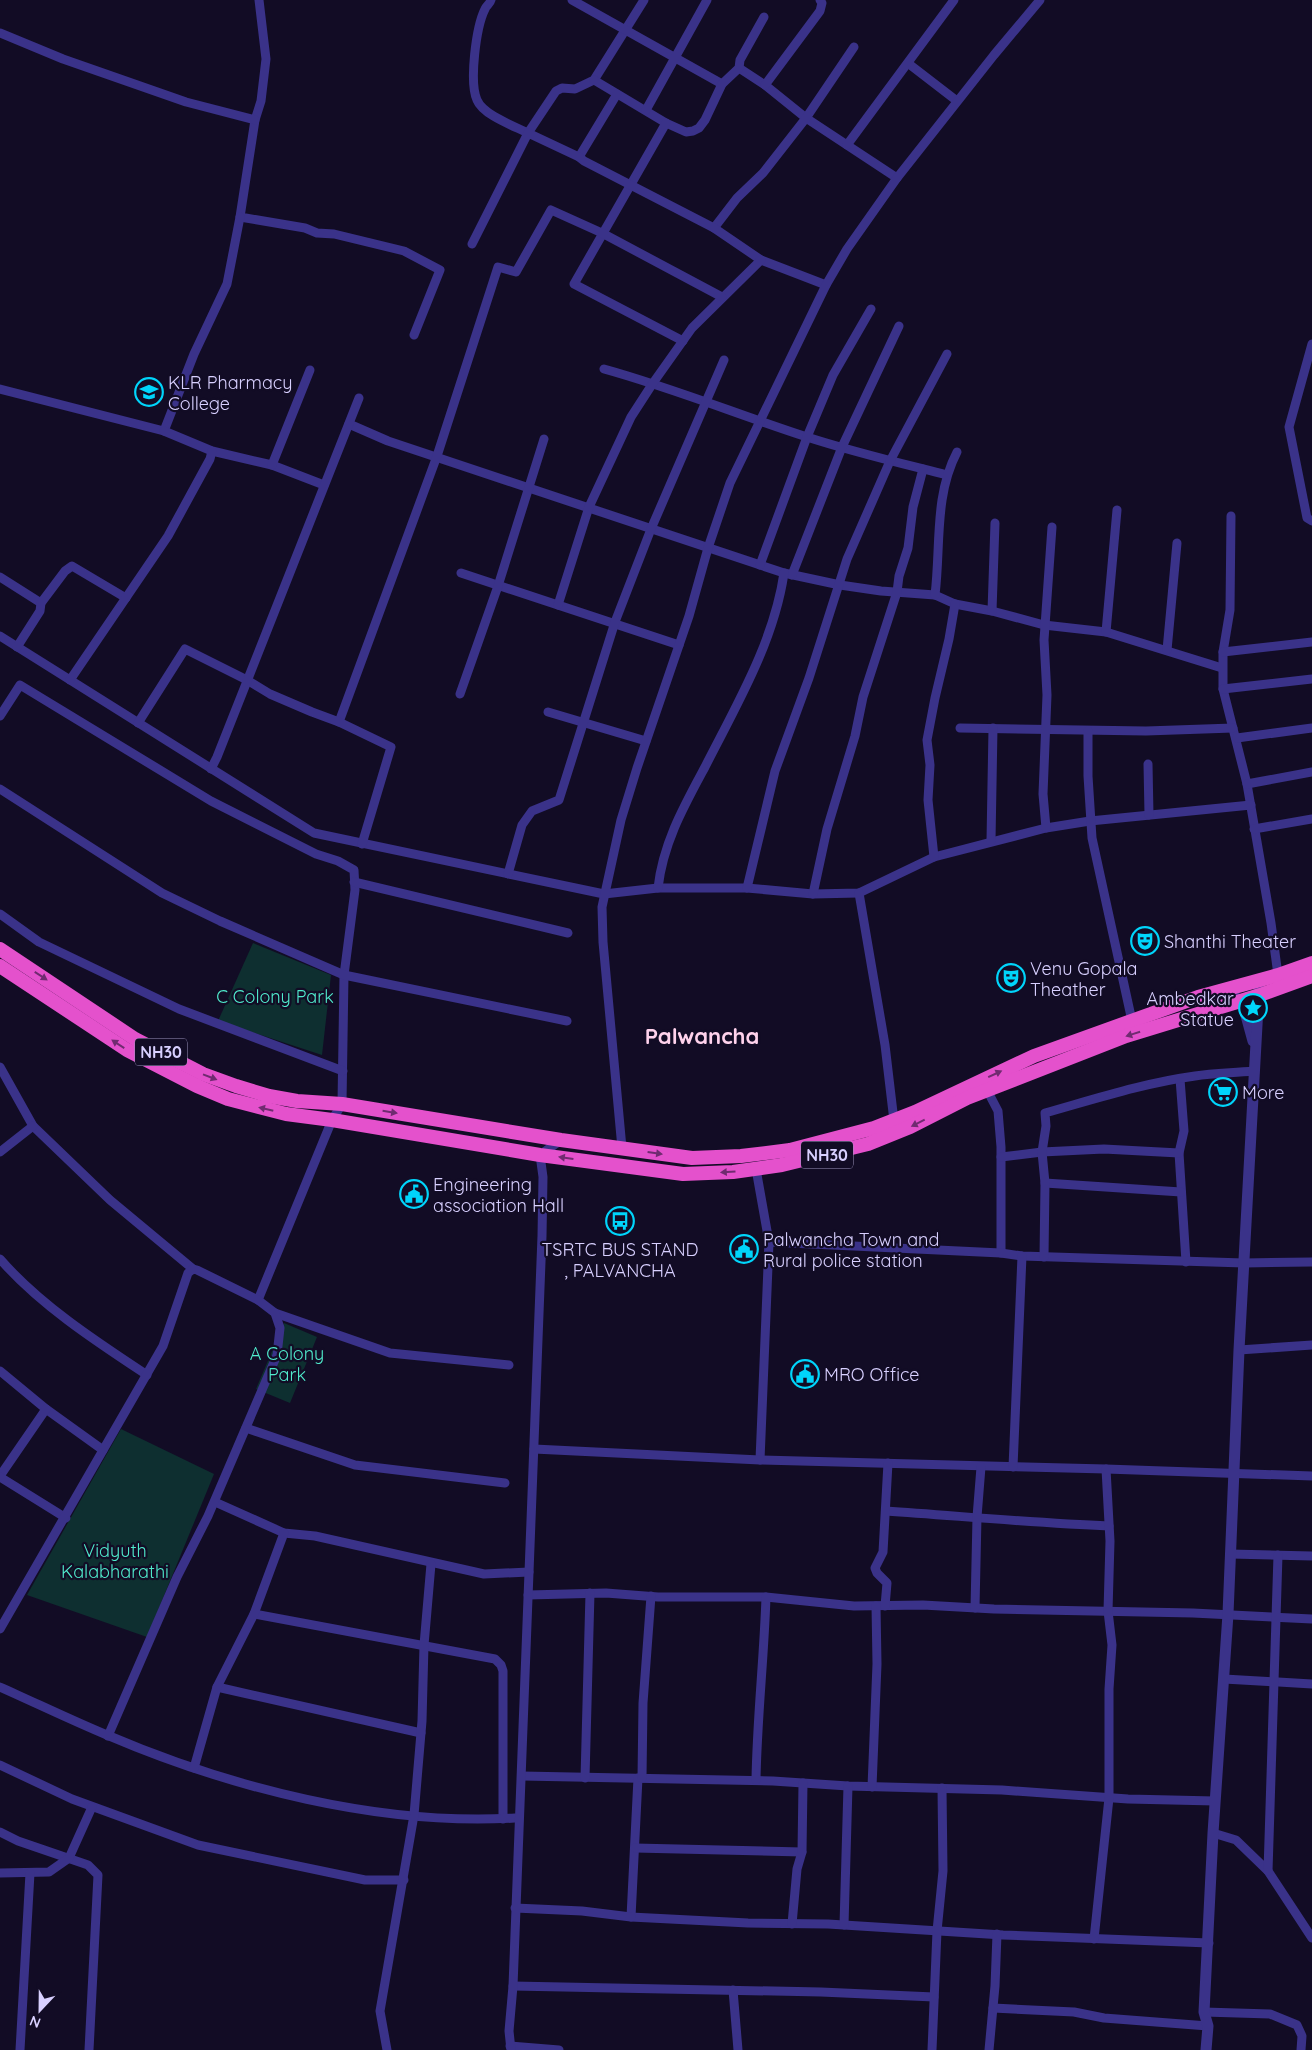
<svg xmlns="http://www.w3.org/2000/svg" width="1312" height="2050" font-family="Quicksand,sans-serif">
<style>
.green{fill:#0e2f30}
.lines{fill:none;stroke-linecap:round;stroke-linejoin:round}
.minor{stroke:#3a3289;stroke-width:9}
.tertiary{stroke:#3a3289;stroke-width:11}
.trunk{stroke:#e451cc;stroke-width:14}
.oneway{fill:#702b70}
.labels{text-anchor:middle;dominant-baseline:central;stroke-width:4.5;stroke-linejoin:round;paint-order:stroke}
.shield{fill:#120c25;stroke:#9d95be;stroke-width:1}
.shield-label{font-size:16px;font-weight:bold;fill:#d8d0ff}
.poi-label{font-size:18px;fill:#d8d0ff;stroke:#120c25;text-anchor:start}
.park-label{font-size:18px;fill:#50eccd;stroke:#120c25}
.district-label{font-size:22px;font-weight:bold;fill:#ffd2ec;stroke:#120c25}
</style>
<rect width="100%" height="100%" fill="#120c25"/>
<g class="green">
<path d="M 253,943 L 331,975 L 322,1055 L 218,1021 Z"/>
<path d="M 284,1323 L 317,1337 L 290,1403 L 256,1389 Z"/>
<path d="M 121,1429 L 214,1474 L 147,1637 L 27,1595 Z"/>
</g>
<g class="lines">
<g class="minor">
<path d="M 259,0 L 266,59 L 261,101 L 255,120 L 240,217 L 305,228 L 317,233 L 334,234 L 404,251 L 440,270 L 414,335"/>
<path d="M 491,0 C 490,4 486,6 485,9 C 476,27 469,82 477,100 C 483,115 514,126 528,133 L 556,91 L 562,88 L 575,89 L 594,80 L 644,0"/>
<path d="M 572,0 L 722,84"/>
<path d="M 0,33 L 63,59 L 186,102 L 255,120"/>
<path d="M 909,64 L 957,101"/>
<path d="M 739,68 L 765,85 L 806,118 L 897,178"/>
<path d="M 594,80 L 666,123 L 686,132 L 693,131 L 699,128 L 705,120 L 722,84 L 739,68 L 740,60 L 764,17"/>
<path d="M 765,85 L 820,11 L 822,3 L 820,0"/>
<path d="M 646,110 L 707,0"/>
<path d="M 666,123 L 574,284 L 683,341"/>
<path d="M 847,145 L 954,0"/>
<path d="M 579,157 L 617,94"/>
<path d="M 714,228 L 737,198 L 763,173 L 806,118 L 854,47"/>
<path d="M 472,244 L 528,133 L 579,157 L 584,161 L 714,228 L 761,260 L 826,285"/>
<path d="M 1312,344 L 1289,427 L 1307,518 L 1312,521"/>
<path d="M 604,369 C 673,388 739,415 807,437 C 853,452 900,463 947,475"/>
<path d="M 0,389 L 164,431 L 194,354 L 227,284 L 240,217"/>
<path d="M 349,424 L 388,441 L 784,573 L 840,585 L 881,591 L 935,595 L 955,604 L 992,611 L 1044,625 L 1106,632 L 1222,668"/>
<path d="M 164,431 L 212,451 L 272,465 L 324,485"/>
<path d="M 272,465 L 310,370"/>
<path d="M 1231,516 L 1230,610 L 1223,652 L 1223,689 L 1247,784 L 1271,923 L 1278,975"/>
<path d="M 760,565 L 807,437 L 833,375 L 871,309"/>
<path d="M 461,573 L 679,645"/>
<path d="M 792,575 L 842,447 L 899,326"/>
<path d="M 0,577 L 41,603"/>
<path d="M 935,595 C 941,546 934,496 957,452"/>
<path d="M 558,605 L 589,507 L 631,417 L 653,383 L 692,328 L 761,260"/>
<path d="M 992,611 L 995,523"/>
<path d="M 1106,632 L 1117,510"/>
<path d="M 0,636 L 314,833 L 604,894 L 658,888 L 747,888 L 813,894 L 859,893 L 934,857 L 1046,828 L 1090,821 L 1251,805"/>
<path d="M 17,647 L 40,611 L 41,603 L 65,571 L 72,566 L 126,598"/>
<path d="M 1167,650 L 1177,543"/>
<path d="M 1223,652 L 1312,642"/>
<path d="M 70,680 L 168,536 L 210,459 L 212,451"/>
<path d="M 1223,689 L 1312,679"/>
<path d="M 460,694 L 498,586 L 544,439"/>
<path d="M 548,712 L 646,741"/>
<path d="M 0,716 L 20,685 L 211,801 L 316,854 L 338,861 L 354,870 L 355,890 L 344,975 L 342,1104 L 332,1120 L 258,1300"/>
<path d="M 339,722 L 437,456 L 498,267 L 516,272 L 551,210 L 602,233 L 722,297"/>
<path d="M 138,723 L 185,649 L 247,680 L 270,694 L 312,712 L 339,722 L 391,747 L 362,844"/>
<path d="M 960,728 L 1146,731 L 1233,728"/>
<path d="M 1088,731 L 1088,776 L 1092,838 L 1132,1021"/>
<path d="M 1237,738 L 1312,728"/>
<path d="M 1148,764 L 1149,815"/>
<path d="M 211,769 L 217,757 L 359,398"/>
<path d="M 1247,784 L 1312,772"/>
<path d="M 0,789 L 162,893 L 220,921 L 344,975 L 567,1021"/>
<path d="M 1046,828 L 1043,794 L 1047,695 L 1044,640 L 1052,527"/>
<path d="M 1254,829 L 1312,819"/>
<path d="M 991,841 L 993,728"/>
<path d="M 934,857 L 928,800 L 930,765 L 927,740 L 935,698 L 949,639 L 955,604"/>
<path d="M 508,874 L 522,825 L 532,811 L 559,800 L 615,622 L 651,529 L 724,360"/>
<path d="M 354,882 L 568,933"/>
<path d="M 658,888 C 663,843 684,806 705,767 C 736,706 774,642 784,573"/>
<path d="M 747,888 L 775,771 L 809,678 L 847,559 L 890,461 L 947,354"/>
<path d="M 859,893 L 885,1045 L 894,1121"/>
<path d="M 813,894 L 827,829 L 855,736 L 863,697 L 897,592 L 899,576 L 908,548 L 913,507 L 923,469"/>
<path d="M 0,914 L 39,942 L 179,1009 L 343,1071"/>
<path d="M 0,1067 L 33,1126 L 110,1200 L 193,1269"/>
<path d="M 1180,1079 L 1184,1131 L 1179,1153 L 1186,1262"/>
<path d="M 987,1090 L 998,1111 L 1001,1147 L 1001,1253"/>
<path d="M 622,1148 L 603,942 L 602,907 L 621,820 L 637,768 L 689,616 L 708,548 L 730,483 L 826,285 L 847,249 L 897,178 L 994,55 L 1040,0"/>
<path d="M 0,1152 L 33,1126"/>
<path d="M 1001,1157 L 1042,1152 L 1104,1149 L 1179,1153"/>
<path d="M 759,1166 L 756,1169 L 769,1242 L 760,1460"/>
<path d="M 1045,1183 L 1181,1192"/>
<path d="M 769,1242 L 1001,1253 L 1022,1256 L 1244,1263 L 1312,1262"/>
<path d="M 1044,1257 L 1045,1183 L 1042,1152 L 1046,1126 L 1045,1113 C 1095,1099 1144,1083 1195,1076 C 1214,1073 1234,1073 1253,1071"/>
<path d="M 0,1259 C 40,1305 97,1342 147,1375"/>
<path d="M 275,1313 L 390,1353 L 509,1365"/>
<path d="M 1239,1350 L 1312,1345"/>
<path d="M 0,1371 L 46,1409 L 103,1450"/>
<path d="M 246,1428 L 355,1465 L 505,1483"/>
<path d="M 534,1449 L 760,1460 L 1106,1469 L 1312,1476"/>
<path d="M 1013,1467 L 1022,1256"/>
<path d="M 0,1476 L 46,1409"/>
<path d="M 0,1477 L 66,1518"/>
<path d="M 215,1502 L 284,1533 L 315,1536 L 484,1574 L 529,1572"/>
<path d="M 886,1511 C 960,1516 1034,1523 1109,1526"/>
<path d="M 1230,1554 L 1312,1556"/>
<path d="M 528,1595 L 606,1593 L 658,1597 L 766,1597 L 854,1606 L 923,1605 L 994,1609 L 1193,1613 L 1312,1619"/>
<path d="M 885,1606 L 887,1583 L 877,1573 L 875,1568 L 883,1552 L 888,1463"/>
<path d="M 975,1608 L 977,1517 L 981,1467"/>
<path d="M 254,1614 L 495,1659 L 501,1665 L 503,1671 L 503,1819"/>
<path d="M 0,1629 L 163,1346 L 188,1273 L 193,1269 L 197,1270 L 258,1300 L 275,1313 L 280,1328 L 277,1355 L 208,1516 L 177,1577 L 108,1736"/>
<path d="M 1224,1679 L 1312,1684"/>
<path d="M 0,1687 C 36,1703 71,1720 107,1735 C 231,1788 380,1826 515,1818"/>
<path d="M 217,1687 L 421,1733"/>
<path d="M 0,1765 L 72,1799 L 198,1845 L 365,1880 L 404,1880"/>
<path d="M 194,1768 L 217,1687 L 254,1614 L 284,1533"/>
<path d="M 522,1776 L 773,1781 L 848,1786 L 1002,1790 L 1128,1799 L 1215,1801"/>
<path d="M 585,1778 L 590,1593"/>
<path d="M 638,1778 L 631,1917 L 748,1923 L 828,1924 L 1003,1935 L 1209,1943"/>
<path d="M 642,1778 L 643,1703 L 651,1596"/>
<path d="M 756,1780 C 757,1719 764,1658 766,1597"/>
<path d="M 872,1787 L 877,1664 L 876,1606"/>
<path d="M 0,1832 L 18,1841 L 88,1865 L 98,1875 L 89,2050"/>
<path d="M 1213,1833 L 1236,1840 L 1268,1871 L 1312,1938"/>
<path d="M 635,1848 L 802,1852"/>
<path d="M 1268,1871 L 1278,1555"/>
<path d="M 0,1873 L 49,1872 L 69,1858 L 92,1807"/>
<path d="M 515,1908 L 582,1911 L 631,1917"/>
<path d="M 792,1924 L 797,1869 L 802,1852 L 803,1783"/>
<path d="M 844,1925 L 848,1786"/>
<path d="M 1094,1939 L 1109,1798 L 1109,1689 L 1112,1645 L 1108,1611 L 1110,1541 L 1106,1469"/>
<path d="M 513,1986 L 821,1992 L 934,1997"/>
<path d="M 733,1990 L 738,2050"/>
<path d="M 993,2008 L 1074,2012 L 1104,2018 L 1208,2026"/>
<path d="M 1204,2012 L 1270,2014 L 1297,2025 L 1302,2036 L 1301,2050"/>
<path d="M 510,2046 L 559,2050"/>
<path d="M 20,2050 L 30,1873"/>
<path d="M 387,2050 L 380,2011 L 414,1815 L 422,1721 L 424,1645 L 431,1564"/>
<path d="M 511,2050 L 509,2031 L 513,1986 L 542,1236 L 543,1177 L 540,1155 L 561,1140"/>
<path d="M 932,2050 L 937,1931 L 943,1871 L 942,1788"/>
<path d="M 989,2050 L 995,1986 L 997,1934"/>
</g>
<g class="tertiary">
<path d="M 1220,990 L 1242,1001 L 1253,1041"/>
<path d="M 1206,2050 L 1208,2026 L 1204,2012 L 1213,1833 L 1228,1614 L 1239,1350 L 1259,989"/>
</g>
<g class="trunk">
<path d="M 0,949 L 135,1039 L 203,1074 L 236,1086 L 269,1096 L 297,1101 L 342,1104 L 561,1140 L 692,1158 L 741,1156 L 790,1150 L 874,1128 L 915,1112 L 1034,1056 L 1198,997 L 1278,975 L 1312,963"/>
<path d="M 0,966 L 127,1050 L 197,1086 L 228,1099 L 286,1114 L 332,1120 L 540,1155 L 683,1174 L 733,1172 L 782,1165 L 868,1144 L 910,1127 L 967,1098 L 1126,1036 L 1260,995 L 1312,976"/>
</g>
</g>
<defs><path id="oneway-solid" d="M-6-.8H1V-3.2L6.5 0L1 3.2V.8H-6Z" transform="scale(1.25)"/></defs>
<g class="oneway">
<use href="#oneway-solid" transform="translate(41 976) rotate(33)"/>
<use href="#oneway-solid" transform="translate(1133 1034) rotate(162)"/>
<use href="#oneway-solid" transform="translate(118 1044) rotate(-147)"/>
<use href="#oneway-solid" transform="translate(995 1074) rotate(-25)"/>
<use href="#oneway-solid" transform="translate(210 1077) rotate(21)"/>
<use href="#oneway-solid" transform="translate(266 1109) rotate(-167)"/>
<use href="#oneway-solid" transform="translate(390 1112) rotate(9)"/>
<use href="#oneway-solid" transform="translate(918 1123) rotate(153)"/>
<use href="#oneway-solid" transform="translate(655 1153) rotate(8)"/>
<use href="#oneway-solid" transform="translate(566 1158) rotate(-172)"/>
<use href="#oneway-solid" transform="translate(728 1172) rotate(176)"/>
</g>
<defs>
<symbol id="university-ring" viewBox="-11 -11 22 22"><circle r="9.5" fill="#120c25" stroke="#00d5fb" stroke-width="1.5"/><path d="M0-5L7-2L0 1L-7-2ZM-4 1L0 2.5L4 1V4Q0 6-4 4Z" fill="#00d5fb"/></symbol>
<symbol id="theatre-ring" viewBox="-11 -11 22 22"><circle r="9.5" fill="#120c25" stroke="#00d5fb" stroke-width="1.5"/><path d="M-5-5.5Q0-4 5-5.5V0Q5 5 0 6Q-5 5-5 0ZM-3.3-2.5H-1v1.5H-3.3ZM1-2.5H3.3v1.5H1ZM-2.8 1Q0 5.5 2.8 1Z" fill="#00d5fb"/></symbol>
<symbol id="sight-ring" viewBox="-11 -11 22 22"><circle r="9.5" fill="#120c25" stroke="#00d5fb" stroke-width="1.5"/><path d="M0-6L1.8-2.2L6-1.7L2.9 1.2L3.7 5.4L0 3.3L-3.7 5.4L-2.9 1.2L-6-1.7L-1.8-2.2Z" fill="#00d5fb"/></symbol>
<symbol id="supermarket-ring" viewBox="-11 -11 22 22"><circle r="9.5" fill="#120c25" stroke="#00d5fb" stroke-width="1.5"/><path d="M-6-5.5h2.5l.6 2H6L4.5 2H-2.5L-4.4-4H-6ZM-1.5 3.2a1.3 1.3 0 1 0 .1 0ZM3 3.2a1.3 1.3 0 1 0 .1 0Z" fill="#00d5fb"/></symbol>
<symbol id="civic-ring" viewBox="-11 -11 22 22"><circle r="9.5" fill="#120c25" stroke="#00d5fb" stroke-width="1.5"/><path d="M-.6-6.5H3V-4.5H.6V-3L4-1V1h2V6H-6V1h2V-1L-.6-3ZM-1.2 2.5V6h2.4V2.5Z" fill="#00d5fb"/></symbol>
<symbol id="bus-ring" viewBox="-11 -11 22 22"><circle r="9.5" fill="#120c25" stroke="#00d5fb" stroke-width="1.5"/><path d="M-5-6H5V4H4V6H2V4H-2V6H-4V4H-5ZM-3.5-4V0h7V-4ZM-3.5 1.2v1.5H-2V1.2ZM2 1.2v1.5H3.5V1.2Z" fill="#00d5fb"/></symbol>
</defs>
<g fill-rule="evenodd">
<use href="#university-ring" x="133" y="376" width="32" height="32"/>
<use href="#theatre-ring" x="1129" y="925" width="32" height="32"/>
<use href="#theatre-ring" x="995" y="962" width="32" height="32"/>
<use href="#sight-ring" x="1237" y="992" width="32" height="32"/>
<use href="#supermarket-ring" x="1207" y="1076" width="32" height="32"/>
<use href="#civic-ring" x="398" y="1178" width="32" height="32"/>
<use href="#bus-ring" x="604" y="1205" width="32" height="32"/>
<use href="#civic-ring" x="728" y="1233" width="32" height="32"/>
<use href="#civic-ring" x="789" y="1358" width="32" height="32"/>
</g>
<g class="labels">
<g class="shield">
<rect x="135" y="1038.5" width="52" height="27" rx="4"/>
<rect x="801" y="1141.5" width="52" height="27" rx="4"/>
</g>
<g class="shield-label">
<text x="161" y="1052">NH30</text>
<text x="827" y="1155">NH30</text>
</g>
<g class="poi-label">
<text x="168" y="382">KLR Pharmacy<tspan x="168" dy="21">College</tspan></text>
<text x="1164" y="941">Shanthi Theater</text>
<text x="1030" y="968">Venu Gopala<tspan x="1030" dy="21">Theather</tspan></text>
<text x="1234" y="998" text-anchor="end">Ambedkar<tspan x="1234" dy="21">Statue</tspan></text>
<text x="1242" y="1092">More</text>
<text x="433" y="1184">Engineering<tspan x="433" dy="21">association Hall</tspan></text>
<text x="763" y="1239">Palwancha Town and<tspan x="763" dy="21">Rural police station</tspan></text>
<text x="620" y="1249" text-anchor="middle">TSRTC BUS STAND<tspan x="620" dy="21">, PALVANCHA</tspan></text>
<text x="824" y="1374">MRO Office</text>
</g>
<g class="park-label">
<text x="275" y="996">C Colony Park</text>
<text x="287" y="1353">A Colony<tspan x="287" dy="21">Park</tspan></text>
<text x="115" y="1550">Vidyuth<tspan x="115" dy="21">Kalabharathi</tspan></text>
</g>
<g class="district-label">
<text x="702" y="1036">Palwancha</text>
</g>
</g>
<g transform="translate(40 2010) rotate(202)" stroke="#120c25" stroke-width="4" paint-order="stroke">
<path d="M0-4L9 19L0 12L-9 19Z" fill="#d8d0ff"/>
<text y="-8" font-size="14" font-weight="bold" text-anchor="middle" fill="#d8d0ff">N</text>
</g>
</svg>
